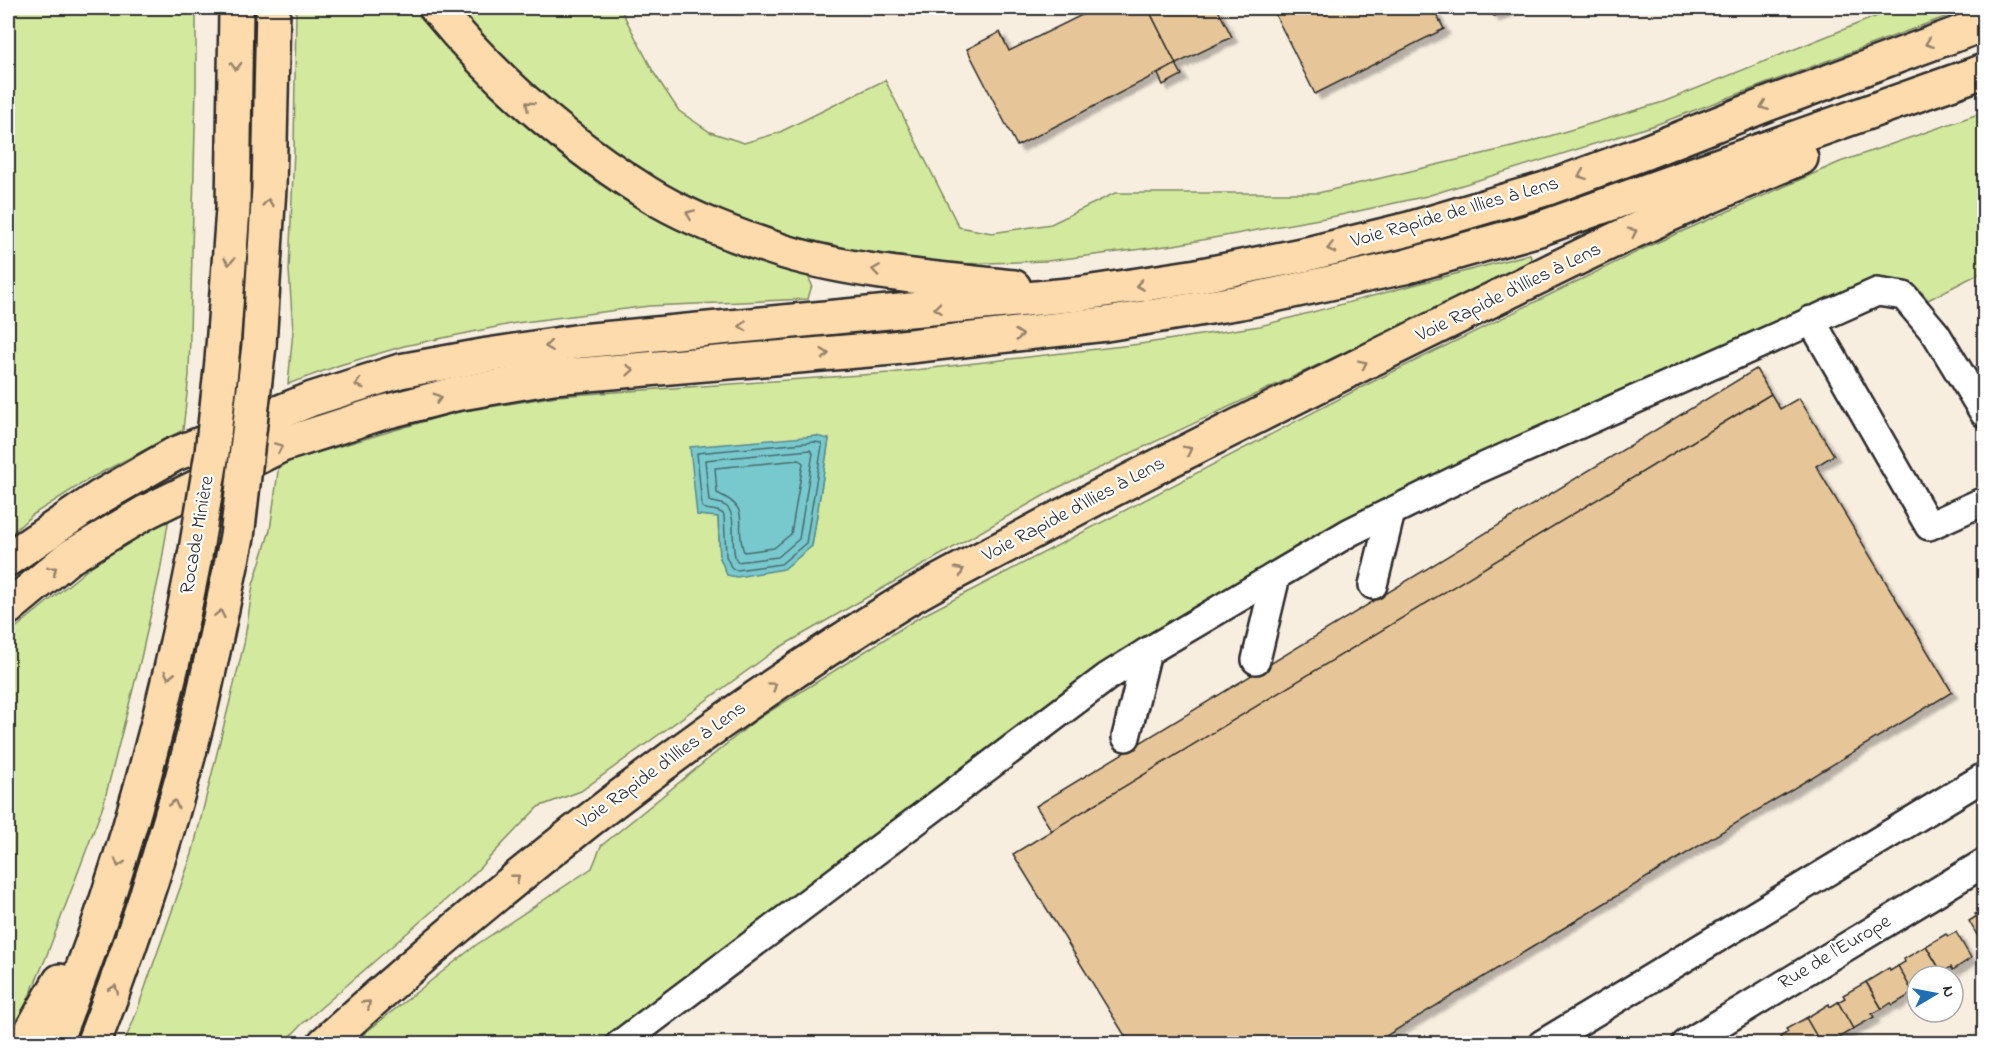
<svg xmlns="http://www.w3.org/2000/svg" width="1992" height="1051" font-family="'Indie Flower',sans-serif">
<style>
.green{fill:#d3e99e;stroke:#7f8a64;stroke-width:1.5;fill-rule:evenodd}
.water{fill:#78c9ce;stroke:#598a8d;stroke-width:1.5}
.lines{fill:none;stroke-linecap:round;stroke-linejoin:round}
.shore{stroke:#4a6a6c;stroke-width:1.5}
.building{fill:#e6c698;stroke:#2b2b2b;stroke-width:1.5;filter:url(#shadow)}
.minor-casing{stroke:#2b2b2b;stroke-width:32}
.highway-casing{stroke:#2b2b2b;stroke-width:38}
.minor{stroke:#fff;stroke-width:27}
.highway{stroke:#fedbac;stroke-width:33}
.highway-bridge-casing{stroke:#2b2b2b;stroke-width:38;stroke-linecap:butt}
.highway-bridge{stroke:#fedbac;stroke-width:33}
.oneway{stroke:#94836c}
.labels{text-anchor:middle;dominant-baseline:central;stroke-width:4.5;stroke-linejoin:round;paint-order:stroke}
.street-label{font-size:20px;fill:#2b2b2b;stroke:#fff}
</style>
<defs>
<filter id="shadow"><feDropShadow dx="5.5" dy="5.5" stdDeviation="1.5" flood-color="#0004"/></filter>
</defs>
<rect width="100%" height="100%" fill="#f8eee0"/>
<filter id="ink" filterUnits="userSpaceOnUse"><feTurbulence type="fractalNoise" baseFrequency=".0167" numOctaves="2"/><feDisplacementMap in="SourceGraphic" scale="12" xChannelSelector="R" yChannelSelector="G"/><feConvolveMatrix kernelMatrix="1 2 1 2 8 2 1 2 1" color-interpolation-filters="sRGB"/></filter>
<g filter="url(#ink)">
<g class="green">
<path d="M 15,8 L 196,8 L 196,87 L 189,375 L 183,430 L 89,479 L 32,515 L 8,537 L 8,25 Z"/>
<path d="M 296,8 L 421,8 L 487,83 L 804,268 L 812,285 L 808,299 L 649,306 L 516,323 L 404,346 L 340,365 L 288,384 L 293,331 L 289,270 L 294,149 Z"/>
<path d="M 456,8 L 620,8 L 654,73 L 679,111 L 710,132 L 744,143 L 778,133 L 885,80 L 959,227 L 992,233 L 1051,224 L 1115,193 L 1318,193 L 1520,145 L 1663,102 L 1897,8 L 1969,8 L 1655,125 L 1427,196 L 1336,216 L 1174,245 L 1047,261 L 958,264 L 854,250 L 760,228 L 651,178 L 566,121 L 477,35 Z"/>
<path d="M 1984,112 L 1984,271 L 1928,300 C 1913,279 1900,278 1875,281 L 1102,668 L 599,1043 L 351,1044 L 476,945 L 592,868 L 601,846 L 756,720 L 918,618 L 1360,388 L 1649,246 L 1840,162 Z"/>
<path d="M 1530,254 L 1531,259 L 1517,271 L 1057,488 L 777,649 L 581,791 L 538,807 L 466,882 L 302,1024 L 284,1043 L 123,1044 L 133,1022 L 192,854 L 244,644 L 253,585 L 270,530 L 279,464 L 453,413 L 557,396 L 890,373 L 1140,344 L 1260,326 ZM 829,439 L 812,546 L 720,558 L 718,517 Z"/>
<path d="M 169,517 L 160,572 L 141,658 L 103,806 L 45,960 L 14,1031 L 8,1039 L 8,634 L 93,565 Z"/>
</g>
<path class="water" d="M 816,436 L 829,439 L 812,546 L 784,569 L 737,577 L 727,575 L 720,558 L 718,517 L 697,515 L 690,447 Z"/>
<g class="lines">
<g class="shore">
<path d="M 815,442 L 821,443 L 822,446 L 806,543 L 781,564 L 737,570 L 732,569 L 726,556 L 724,515 C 718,508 708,512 702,507 L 697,453 Z"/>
<path d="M 810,450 L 813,453 L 799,539 L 778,557 L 737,562 C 729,548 738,517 727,507 C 722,503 715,503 709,501 L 705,460 Z"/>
<path d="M 799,460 L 803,463 L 791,534 L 774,548 L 744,552 C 733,523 755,510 717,493 L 715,468 Z"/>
</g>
</g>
<g class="building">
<path d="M 1096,8 L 1148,8 L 1176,64 L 1017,146 L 967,49 L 1000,32 L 1009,51 Z"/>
<path d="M 1148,8 L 1217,8 L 1232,37 L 1176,64 Z"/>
<path d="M 1272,8 L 1433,8 L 1444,29 L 1315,94 Z"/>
<path d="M 1489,8 L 1512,8 L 1494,16 Z"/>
<path d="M 1176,64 L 1182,75 L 1163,85 L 1158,74 Z"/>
<path d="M 1756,369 L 1771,394 L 1052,831 L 1036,806 Z"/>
<path d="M 1771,394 L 1780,409 L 1799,398 L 1834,455 L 1816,466 L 1952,692 L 1373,1044 L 1130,1044 L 1013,854 Z"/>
<path d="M 1984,908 L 1984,947 L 1969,921 L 1977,916 L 1975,914 Z"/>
<path d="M 1956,932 L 1971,958 L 1953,970 L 1951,967 L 1942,973 L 1926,946 L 1946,934 L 1948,936 Z"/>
<path d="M 1926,946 L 1942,973 L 1936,976 L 1917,976 L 1917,991 L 1913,993 L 1898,966 L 1905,962 L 1904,959 Z"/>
<path d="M 1898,966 L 1913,993 L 1893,1005 L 1891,1003 L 1882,1009 L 1866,982 L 1889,968 L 1890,971 Z"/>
<path d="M 1866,982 L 1882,1009 L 1872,1014 L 1874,1017 L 1853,1029 L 1838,1002 L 1845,998 L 1843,995 Z"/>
<path d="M 1838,1002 L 1853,1029 L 1833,1041 L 1831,1039 L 1821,1044 L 1806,1018 L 1829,1004 L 1830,1007 Z"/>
<path d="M 1806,1018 L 1821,1044 L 1784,1044 L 1780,1037 L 1788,1032 L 1786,1029 Z"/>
</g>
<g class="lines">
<defs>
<g id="minor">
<path d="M 1811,320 L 1929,526 L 1984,501"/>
<path d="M 1373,585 L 1391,512"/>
<path d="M 1256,660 L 1276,576"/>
<path d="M 1126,737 L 1147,652"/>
<path d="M 620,1044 L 1107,677 L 1147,652 L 1350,532 L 1472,472 L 1877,292 L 1904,296 L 1936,334 L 1984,413"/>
<path d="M 1542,1044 L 1984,777"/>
<path d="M 1686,1044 L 1984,863"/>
</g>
<g id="highway">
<path d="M 436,8 C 495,80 567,143 647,193 C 685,217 741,238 785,252 C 855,273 941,279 1014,287"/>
<path d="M 259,345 L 269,188 L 273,8"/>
<path d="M 222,361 L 233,209 L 236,8"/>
<path d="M 8,559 L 100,497 L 173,455 L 312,399 L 400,371 L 488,355 L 581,341 L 1079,294 L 1197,276 L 1307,254 L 1409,229 L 1545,189 L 1646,152 L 1765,105 L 1984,24"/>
<path d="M 8,608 L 67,559 L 146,512 L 282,445 L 381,413 L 455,394 L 553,377 L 892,348 L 1106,324 L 1241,302 L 1404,267 L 1539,229 L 1984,71"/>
<path d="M 24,1044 L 60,981"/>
<path d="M 54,1044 C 73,994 93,944 109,893 C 145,783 173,670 195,556"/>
<path d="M 93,1044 C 136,934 173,821 201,706 C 214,650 225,593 237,537"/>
<path d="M 324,1044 C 505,880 696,728 904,601 C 941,579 981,559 1019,539 C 1134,477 1251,419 1368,361 C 1511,291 1653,217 1801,158"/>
</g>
</defs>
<use href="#minor" class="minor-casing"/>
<use href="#highway" class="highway-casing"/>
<use href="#minor" class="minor"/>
<use href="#highway" class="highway"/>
<defs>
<g id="highway-bridge">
<path d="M 237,537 L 259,345"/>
<path d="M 195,556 L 212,453 L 222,361"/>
</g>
</defs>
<use href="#highway-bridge" class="highway-bridge-casing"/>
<use href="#highway-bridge" class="highway-bridge"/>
</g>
<defs><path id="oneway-chevron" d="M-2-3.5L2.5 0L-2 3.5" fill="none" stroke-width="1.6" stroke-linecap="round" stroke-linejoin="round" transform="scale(1.5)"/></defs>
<g class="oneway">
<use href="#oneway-chevron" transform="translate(1929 43) rotate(159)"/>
<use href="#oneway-chevron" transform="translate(236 66) rotate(90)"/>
<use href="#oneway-chevron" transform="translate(529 105) rotate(-138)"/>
<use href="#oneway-chevron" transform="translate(1764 106) rotate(159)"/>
<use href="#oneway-chevron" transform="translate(1582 175) rotate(160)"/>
<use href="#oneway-chevron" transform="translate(268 203) rotate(-86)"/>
<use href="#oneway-chevron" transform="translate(690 214) rotate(-156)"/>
<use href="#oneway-chevron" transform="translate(1633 232) rotate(-26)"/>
<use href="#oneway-chevron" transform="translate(1331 248) rotate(166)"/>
<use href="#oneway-chevron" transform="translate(229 261) rotate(94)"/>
<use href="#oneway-chevron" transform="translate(876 270) rotate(-172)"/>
<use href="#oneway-chevron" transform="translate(1140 285) rotate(171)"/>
<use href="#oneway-chevron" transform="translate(938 308) rotate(174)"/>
<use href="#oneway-chevron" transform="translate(743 326) rotate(175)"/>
<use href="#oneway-chevron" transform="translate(1019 335) rotate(-6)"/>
<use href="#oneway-chevron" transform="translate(549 346) rotate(172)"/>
<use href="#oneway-chevron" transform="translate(825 354) rotate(-5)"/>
<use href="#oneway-chevron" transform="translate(1363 364) rotate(-26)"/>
<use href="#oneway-chevron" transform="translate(630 370) rotate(-5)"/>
<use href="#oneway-chevron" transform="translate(359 384) rotate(163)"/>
<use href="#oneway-chevron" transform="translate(438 398) rotate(-15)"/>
<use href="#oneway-chevron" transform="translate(279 447) rotate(-24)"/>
<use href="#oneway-chevron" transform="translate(1188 450) rotate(-27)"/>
<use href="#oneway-chevron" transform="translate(53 570) rotate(-39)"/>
<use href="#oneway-chevron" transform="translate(960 571) rotate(-28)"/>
<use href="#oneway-chevron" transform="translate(220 614) rotate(-78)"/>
<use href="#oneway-chevron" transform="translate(169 675) rotate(103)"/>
<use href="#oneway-chevron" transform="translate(773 686) rotate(-34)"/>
<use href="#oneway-chevron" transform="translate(174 804) rotate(-75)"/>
<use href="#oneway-chevron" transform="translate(119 863) rotate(107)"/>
<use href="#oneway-chevron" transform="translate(516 878) rotate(-39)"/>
<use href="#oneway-chevron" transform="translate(114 989) rotate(-70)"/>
<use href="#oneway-chevron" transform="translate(367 1004) rotate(-42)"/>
</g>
</g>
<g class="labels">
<g class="street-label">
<text transform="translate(1455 213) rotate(-16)">Voie Rapide de Illies à Lens</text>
<text transform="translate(1509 293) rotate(-26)">Voie Rapide d’Illies à Lens</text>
<text transform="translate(1074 510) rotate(-28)">Voie Rapide d’Illies à Lens</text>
<text transform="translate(198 535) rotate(-80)">Rocade Minière</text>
<text transform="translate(662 766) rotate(-36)">Voie Rapide d’Illies à Lens</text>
<text transform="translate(1835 953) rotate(-31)">Rue de l'Europe</text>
</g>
</g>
<rect width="1992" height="1051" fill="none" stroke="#fff" stroke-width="30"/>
<rect x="15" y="15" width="1962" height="1021" fill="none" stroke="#2b2b2b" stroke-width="2" filter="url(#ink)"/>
<g transform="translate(1935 994) rotate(80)"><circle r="28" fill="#ffffff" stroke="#aaaaaa" stroke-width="1.5"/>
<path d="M0-4.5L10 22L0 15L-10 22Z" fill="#1f6fb2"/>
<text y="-9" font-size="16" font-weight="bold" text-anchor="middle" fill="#2b2b2b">N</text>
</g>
</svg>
